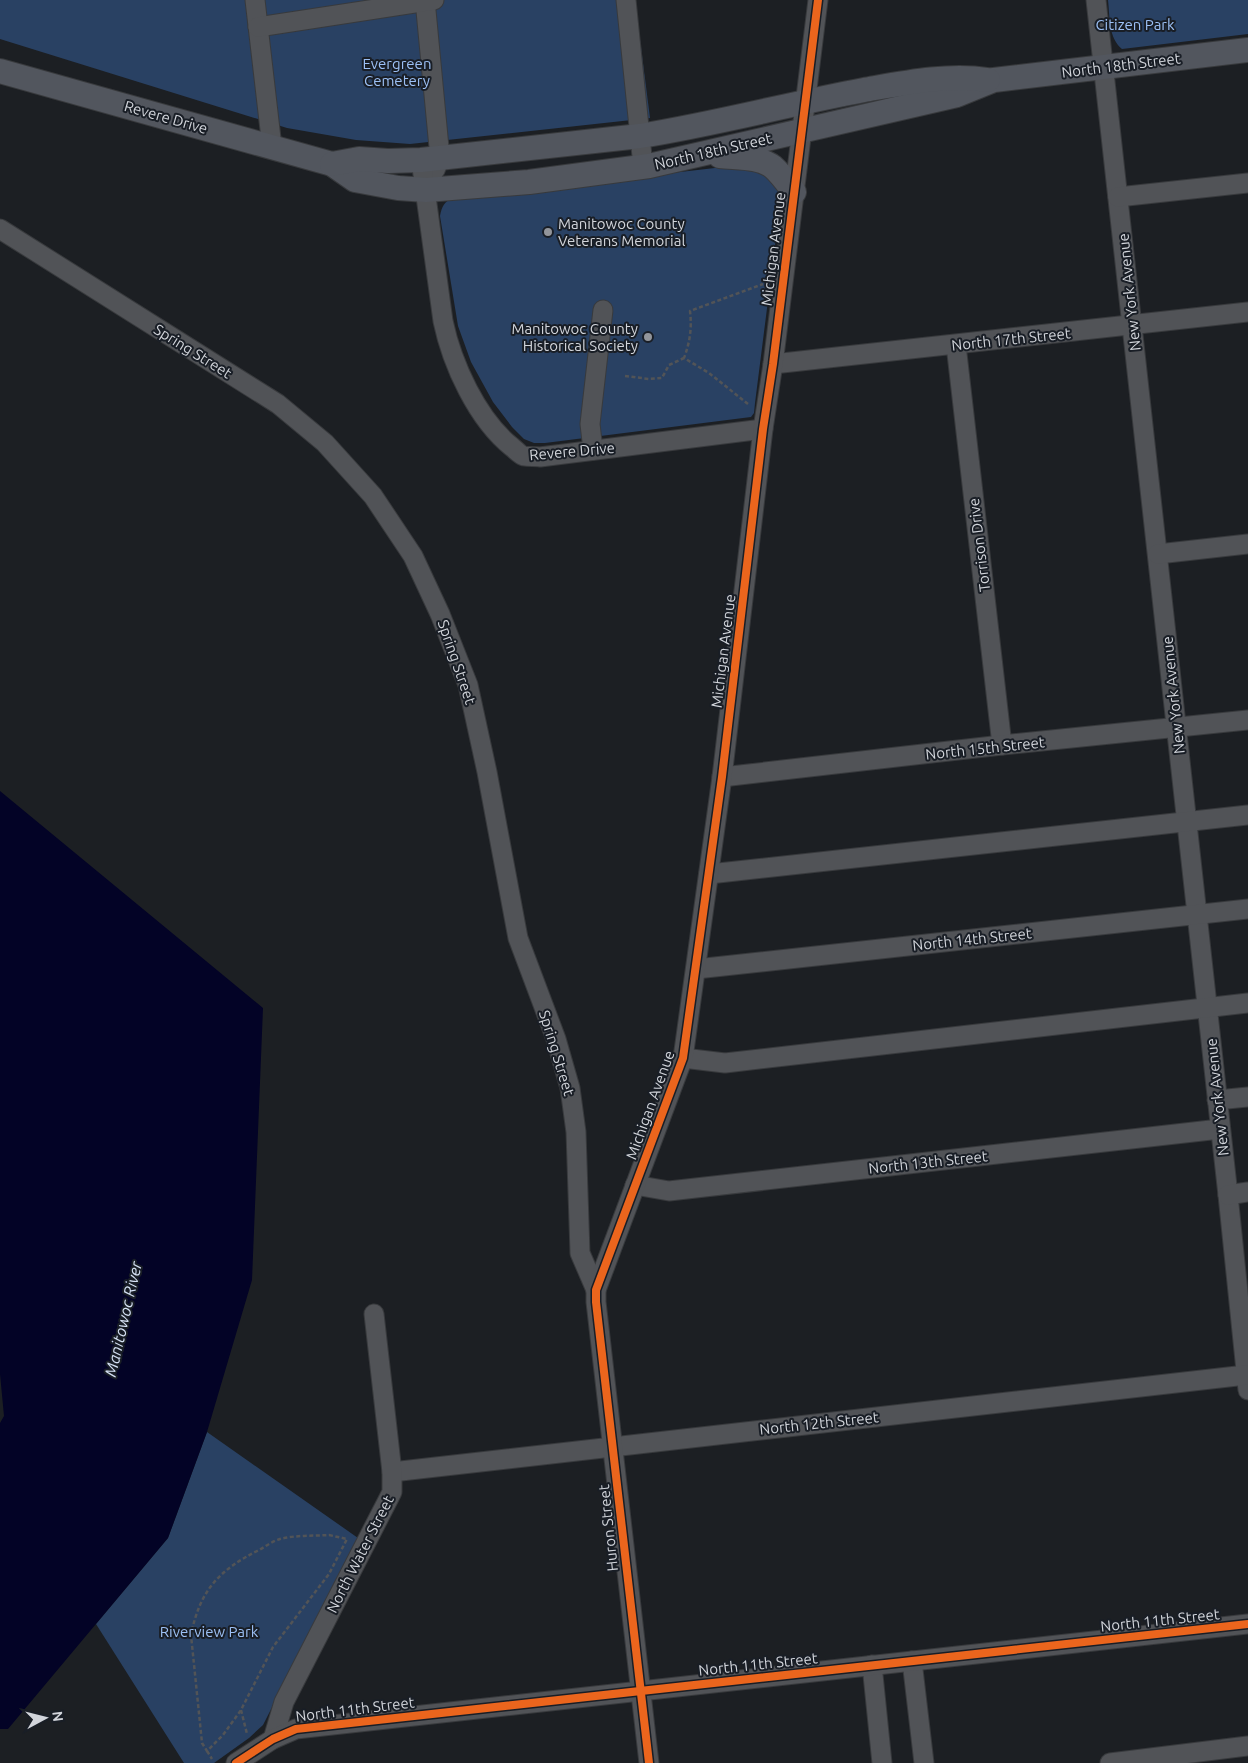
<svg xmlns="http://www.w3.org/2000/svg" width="1248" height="1763" font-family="Ubuntu,sans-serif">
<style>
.green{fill:#294163}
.water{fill:#030326}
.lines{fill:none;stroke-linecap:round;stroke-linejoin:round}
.minor-casing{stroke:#383a3d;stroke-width:21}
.major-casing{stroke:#383a3d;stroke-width:26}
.path{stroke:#525457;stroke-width:2.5;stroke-dasharray:4 2.5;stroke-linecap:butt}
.minor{stroke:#515357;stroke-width:19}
.major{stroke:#52565e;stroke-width:24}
.cycleway-casing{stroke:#191e26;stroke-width:11}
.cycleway{stroke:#eb651d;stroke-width:8}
.poi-dot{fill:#92959b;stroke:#191e26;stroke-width:2}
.labels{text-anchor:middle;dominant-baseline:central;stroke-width:4;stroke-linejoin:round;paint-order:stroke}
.park-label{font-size:15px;fill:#9cc0f5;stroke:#191e26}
.street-label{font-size:15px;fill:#d2d5db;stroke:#191e26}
.poi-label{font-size:15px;fill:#d2d5db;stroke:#191e26;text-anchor:start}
.water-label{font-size:16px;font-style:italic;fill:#d6e2f5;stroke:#191e26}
</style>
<rect width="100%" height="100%" fill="#1c1f23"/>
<g class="green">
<path d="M 0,0 L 635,0 L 650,118 L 410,144 L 356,140 L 287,128 L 0,39 Z"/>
<path d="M 1108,0 L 1248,0 L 1248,34 L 1122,49 C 1108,37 1110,17 1108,0 Z"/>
<path d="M 741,165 L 754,166 L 780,186 L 781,198 L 755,403 L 754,413 L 751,417 L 545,443 L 534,443 L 524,439 L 512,427 L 493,402 L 471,362 L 458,326 L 440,216 C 442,206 444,202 453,198 Z"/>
<path d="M 207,1432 L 358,1538 L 263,1725 L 249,1738 L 214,1763 L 184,1763 L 96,1624 L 168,1538 Z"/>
</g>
<path class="water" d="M 0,791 L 263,1008 L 252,1280 L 207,1432 L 168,1538 L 8,1729 L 0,1729 L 0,1423 L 4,1416 L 0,1374 Z"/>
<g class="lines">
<defs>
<g id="minor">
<path d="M 255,0 L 272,147"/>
<path d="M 425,0 L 440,158 L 435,170"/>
<path d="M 626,0 L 643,166"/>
<path d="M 1096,0 L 1228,1195 L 1248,1390"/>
<path d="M 258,27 L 434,0"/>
<path d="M 421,160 L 443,321 C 452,364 477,419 512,447 C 516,450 520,455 524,456 C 529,457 535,456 540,457 L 763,429"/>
<path d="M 1118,197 L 1248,183"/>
<path d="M 0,229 L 278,404 L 325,443 L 373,496 L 413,556 L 440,614 L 468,685 L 487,772 L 518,938 L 556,1039 L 570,1088 L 576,1132 L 580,1253 L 596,1290"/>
<path d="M 956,345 L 1002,745"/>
<path d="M 773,364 L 1248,312"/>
<path d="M 593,450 L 590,424 L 603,310"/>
<path d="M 1158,554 L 1248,544"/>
<path d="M 722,777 L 1002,745 L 1248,720"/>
<path d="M 709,874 L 1248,815"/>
<path d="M 696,969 L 1248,909"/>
<path d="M 683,1058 L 725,1063 L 1248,1003"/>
<path d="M 1217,1100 L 1248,1097"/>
<path d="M 635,1185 L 669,1191 L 1220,1129"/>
<path d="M 1228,1195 L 1248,1192"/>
<path d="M 392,1472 L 1246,1375"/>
<path d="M 912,1661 L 924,1763"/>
<path d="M 872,1665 L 882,1763"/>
<path d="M 273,1739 L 284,1702 L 392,1492 L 392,1472 L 374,1314"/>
<path d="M 236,1763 L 273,1739 L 296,1729 L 1248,1624"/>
<path d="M 649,1763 L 596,1302 L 596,1290 L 683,1058 L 722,777 L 763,429 L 773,364 L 818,0"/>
<path d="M 1110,1763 L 1248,1746"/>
</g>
<g id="major">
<path d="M 0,71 L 332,164 L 355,180 L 398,188 L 426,190 L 529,182 L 649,166 L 957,95 L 994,80 L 1248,50"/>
<path d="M 720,156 C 737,158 759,156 773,167 C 781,174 788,184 794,192"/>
<path d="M 332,164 L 359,159 L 388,161 L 421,160 L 640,136 C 715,124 789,104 864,90 C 904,83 947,74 988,80"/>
</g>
</defs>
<use href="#minor" class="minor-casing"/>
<use href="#major" class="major-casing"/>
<g class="path">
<path d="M 625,376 L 649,379 L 662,378 L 669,365 L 684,358"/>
<path d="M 748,404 L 709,373 L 684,358 C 690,342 692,328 690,311 L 763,284"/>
<path d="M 329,1535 L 347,1539 L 329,1574 L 273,1647 L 241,1710 L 223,1735 L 207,1751 L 202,1743 L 191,1635 C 200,1590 219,1570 259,1550 C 266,1546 273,1541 280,1539 C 295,1535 314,1536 329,1535 Z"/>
<path d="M 241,1710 L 247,1734"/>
<path d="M 207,1751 L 212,1759"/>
</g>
<use href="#minor" class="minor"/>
<use href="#major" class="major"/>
<defs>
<g id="cycleway">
<path d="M 236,1763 L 273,1739 L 296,1729 L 1248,1624"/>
<path d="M 649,1763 L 596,1302 L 596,1290 L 683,1058 L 722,777 L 763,429 L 773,364 L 818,0"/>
</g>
</defs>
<use href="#cycleway" class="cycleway-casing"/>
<use href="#cycleway" class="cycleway"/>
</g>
<g class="poi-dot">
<circle cx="548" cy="232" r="5"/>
<circle cx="648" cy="337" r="5"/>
</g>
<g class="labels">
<g class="park-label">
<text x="1135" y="24">Citizen Park</text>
<text x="397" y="63">Evergreen<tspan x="397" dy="17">Cemetery</tspan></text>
<text x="209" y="1631">Riverview Park</text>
</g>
<g class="street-label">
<text transform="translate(1121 65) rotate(-7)">North 18th Street</text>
<text transform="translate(166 117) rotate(16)">Revere Drive</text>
<text transform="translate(713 151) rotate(-13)">North 18th Street</text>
<text transform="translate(773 249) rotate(-83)">Michigan Avenue</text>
<text transform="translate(1129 292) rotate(-96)">New York Avenue</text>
<text transform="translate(1011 339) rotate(-6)">North 17th Street</text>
<text transform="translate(193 351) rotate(32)">Spring Street</text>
<text transform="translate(572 451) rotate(-5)">Revere Drive</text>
<text transform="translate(979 545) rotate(-97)">Torrison Drive</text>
<text transform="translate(723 651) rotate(-83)">Michigan Avenue</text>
<text transform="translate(457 662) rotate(71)">Spring Street</text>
<text transform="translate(1173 695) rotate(-96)">New York Avenue</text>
<text transform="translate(985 748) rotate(-6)">North 15th Street</text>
<text transform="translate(972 939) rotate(-6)">North 14th Street</text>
<text transform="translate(557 1053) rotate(73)">Spring Street</text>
<text transform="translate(1217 1097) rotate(-96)">New York Avenue</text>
<text transform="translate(650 1105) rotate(-70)">Michigan Avenue</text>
<text transform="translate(928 1162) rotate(-6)">North 13th Street</text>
<text transform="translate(819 1423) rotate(-6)">North 12th Street</text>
<text transform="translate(608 1528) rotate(-96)">Huron Street</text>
<text transform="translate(360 1554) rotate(-63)">North Water Street</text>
<text transform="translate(1160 1620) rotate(-6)">North 11th Street</text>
<text transform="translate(758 1664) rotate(-6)">North 11th Street</text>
<text transform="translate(355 1709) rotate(-7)">North 11th Street</text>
</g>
<g class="poi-label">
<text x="558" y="223">Manitowoc County<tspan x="558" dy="17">Veterans Memorial</tspan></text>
<text x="638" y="328" text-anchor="end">Manitowoc County<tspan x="638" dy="17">Historical Society</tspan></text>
</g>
<g class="water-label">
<text transform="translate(123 1319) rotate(-77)">Manitowoc River</text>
</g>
</g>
<g transform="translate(45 1718) rotate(83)" stroke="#191e26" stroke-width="4" paint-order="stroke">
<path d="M0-4L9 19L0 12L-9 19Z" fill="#d2d5db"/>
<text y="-8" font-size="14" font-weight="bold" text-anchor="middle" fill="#d2d5db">N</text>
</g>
</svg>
